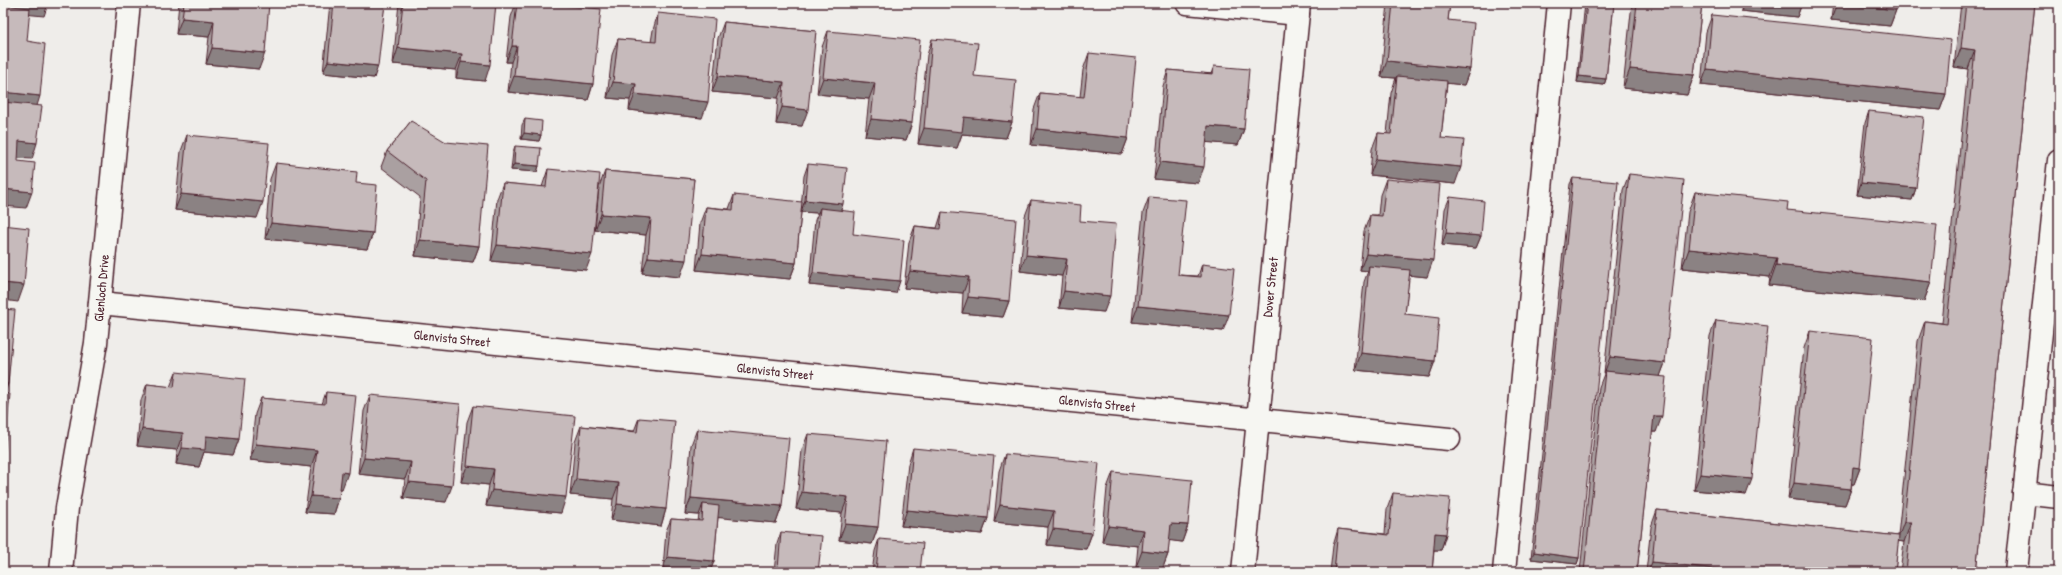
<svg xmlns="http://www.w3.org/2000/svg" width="2062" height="575" font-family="'Patrick Hand',sans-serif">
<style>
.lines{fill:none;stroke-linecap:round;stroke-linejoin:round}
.minor-casing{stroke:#4a1f2b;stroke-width:25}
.minor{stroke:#f6f6f2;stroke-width:22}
.wall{fill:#aaa0a1;stroke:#4a1f2b}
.shaded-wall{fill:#8b8283;stroke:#4a1f2b}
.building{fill:#c6babb;stroke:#4a1f2b}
.labels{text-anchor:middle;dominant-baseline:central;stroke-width:3;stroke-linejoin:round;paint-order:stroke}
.street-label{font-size:13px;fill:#4a1f2b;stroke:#f6f6f2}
</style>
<rect width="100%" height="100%" fill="#efedea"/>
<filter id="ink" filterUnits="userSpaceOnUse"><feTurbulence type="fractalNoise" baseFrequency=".025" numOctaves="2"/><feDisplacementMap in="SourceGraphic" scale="8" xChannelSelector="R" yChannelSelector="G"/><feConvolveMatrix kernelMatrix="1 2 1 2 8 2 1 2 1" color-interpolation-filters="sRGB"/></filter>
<g filter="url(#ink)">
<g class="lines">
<defs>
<g id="minor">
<path d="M 1187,3 L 1298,14"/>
<path d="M 100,303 L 1449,439"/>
<path d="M 2024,493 L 2059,497"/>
<path d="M 61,572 L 67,508 L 96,343 L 129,3"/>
<path d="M 1243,572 L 1299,3"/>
<path d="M 1504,572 L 1559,3"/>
<path d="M 2016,572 L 2059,160"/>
</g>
</defs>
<use href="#minor" class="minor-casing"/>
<use href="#minor" class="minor"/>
</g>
<g class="wall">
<path d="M 179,3 L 269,3 L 259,69 L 206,64 L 209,37 L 176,34 Z"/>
<path d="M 330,3 L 385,3 L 374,78 L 323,73 Z"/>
<path d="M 399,3 L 496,3 L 485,81 L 456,78 L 456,70 L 393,64 Z"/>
<path d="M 516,3 L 540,3 L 593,84 L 588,100 L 508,92 L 511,62 L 506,62 L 511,17 Z"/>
<path d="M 1388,3 L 1450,3 L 1448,20 L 1470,69 L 1464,85 L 1447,83 L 1441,138 L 1455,184 L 1370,175 L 1372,149 L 1378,133 L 1387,134 L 1391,93 L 1396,78 L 1381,77 Z"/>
<path d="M 1585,3 L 1614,3 L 1606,79 L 1604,85 L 1577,82 Z"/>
<path d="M 1632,3 L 1702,3 L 1694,75 L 1687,95 L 1623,88 Z"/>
<path d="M 1742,3 L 1802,3 L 1797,17 L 1741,11 Z"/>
<path d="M 1833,3 L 1897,3 L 1896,10 L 1890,26 L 1831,20 Z"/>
<path d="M 1961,3 L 2035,3 L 1976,572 L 1900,572 L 1904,542 L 1898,541 L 1895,572 L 1646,572 L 1651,527 L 1657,510 L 1898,536 L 1918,341 L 1925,321 L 1942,323 L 1968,69 L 1954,67 Z"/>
<path d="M 658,13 L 702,118 L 629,110 L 630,100 L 607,98 L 612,55 L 618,39 L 651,42 L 653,30 Z"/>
<path d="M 1712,15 L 1946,94 L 1940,110 L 1701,85 L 1706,32 Z"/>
<path d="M 724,22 L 816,31 L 802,126 L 776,124 L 778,98 L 712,92 L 718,38 Z"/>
<path d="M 828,31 L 912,123 L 906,140 L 865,136 L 869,99 L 817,94 L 822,47 Z"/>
<path d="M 932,39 L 974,76 L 1012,122 L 1006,138 L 962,134 L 957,148 L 918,144 L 927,55 Z"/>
<path d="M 1089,53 L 1128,138 L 1122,154 L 1031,145 L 1034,109 L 1040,93 L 1080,97 L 1083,70 Z"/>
<path d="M 1214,66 L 1244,129 L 1238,145 L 1206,142 L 1198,183 L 1154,179 L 1163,86 L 1168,70 L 1211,74 Z"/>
<path d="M 1869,111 L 1916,188 L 1912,200 L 1857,195 L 1865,123 Z"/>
<path d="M 525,119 L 541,135 L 539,141 L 521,139 L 522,125 Z"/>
<path d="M 411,121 L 479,246 L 473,262 L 415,256 L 420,197 L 381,167 L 387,151 Z"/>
<path d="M 187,135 L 257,218 L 175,210 L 181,151 Z"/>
<path d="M 515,146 L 539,166 L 537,172 L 511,170 L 513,152 Z"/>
<path d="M 276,163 L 356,183 L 373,233 L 367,249 L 265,239 L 270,179 Z"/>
<path d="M 808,164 L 841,210 L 853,234 L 896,293 L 809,285 L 815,220 L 818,213 L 801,212 L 796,263 L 790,279 L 696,270 L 700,223 L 706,207 L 729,209 L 734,195 L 801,208 L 804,176 Z"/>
<path d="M 548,169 L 586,270 L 491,261 L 497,199 L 503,183 L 542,187 Z"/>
<path d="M 605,171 L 694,179 L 680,277 L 642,273 L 646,235 L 595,230 L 599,187 Z"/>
<path d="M 1629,174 L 1665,363 L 1660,376 L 1656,432 L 1652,432 L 1637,572 L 1580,572 L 1599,387 L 1604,374 L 1623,190 Z"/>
<path d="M 1573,178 L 1579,558 L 1577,564 L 1531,559 L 1570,184 Z"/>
<path d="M 1386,179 L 1427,277 L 1409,275 L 1405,314 L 1435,361 L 1429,377 L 1355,370 L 1364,282 L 1368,271 L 1360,270 L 1364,231 L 1370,215 L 1378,215 L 1380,195 Z"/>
<path d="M 1695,192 L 1787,210 L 1931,282 L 1924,301 L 1769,285 L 1770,277 L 1682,268 L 1688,212 Z"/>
<path d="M 1149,197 L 1178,275 L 1198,276 L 1202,264 L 1223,331 L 1132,322 L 1143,213 Z"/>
<path d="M 1450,197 L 1481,236 L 1476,248 L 1442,245 L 1445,209 Z"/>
<path d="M 1031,200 L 1080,221 L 1104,312 L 1059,308 L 1062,276 L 1020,271 L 1025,216 Z"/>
<path d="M 942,212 L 1009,301 L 1003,317 L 962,313 L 963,293 L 904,288 L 909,242 L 915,226 L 937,228 Z"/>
<path d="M 1716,320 L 1746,495 L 1694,490 L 1710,336 Z"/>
<path d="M 1810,331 L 1860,468 L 1854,484 L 1852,484 L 1851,489 L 1845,505 L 1788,499 L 1804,348 Z"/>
<path d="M 176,372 L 239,439 L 233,455 L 204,452 L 199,467 L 176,464 L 177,450 L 137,446 L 141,400 L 147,384 L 170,387 Z"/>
<path d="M 326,392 L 342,489 L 340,489 L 339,498 L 334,514 L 305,512 L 311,467 L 250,460 L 255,414 L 261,398 L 322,404 Z"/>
<path d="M 370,395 L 446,502 L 403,498 L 405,479 L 358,474 L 364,411 Z"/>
<path d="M 473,406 L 561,513 L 486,506 L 489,485 L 461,482 L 467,422 Z"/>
<path d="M 639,418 L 666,509 L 661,526 L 611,520 L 613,499 L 570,495 L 575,442 L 581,426 L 634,431 Z"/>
<path d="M 697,429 L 782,506 L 776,523 L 718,517 L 714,561 L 710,572 L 698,572 L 663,568 L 666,531 L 671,519 L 698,521 L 699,515 L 685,514 L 691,445 Z"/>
<path d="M 808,434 L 878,527 L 872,544 L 839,540 L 842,513 L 796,509 L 802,450 Z"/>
<path d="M 913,448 L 988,518 L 982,534 L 901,526 L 908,464 Z"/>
<path d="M 1005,454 L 1092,533 L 1086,549 L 1047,545 L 1048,527 L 994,522 L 999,471 Z"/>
<path d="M 1113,472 L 1188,525 L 1182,542 L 1169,540 L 1168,554 L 1162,570 L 1136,567 L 1138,546 L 1102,542 L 1107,488 Z"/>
<path d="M 1393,493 L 1446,534 L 1441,550 L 1434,550 L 1432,572 L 1330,572 L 1333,546 L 1338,529 L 1385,534 L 1387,509 Z"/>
<path d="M 781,532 L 818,572 L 774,572 L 777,544 Z"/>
<path d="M 879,539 L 920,572 L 872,572 L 875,551 Z"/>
</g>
<g class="shaded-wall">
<path d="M 3,3 L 41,3 L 48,4 L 44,16 L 3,12 Z"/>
<path d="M 1744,3 L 1802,3 L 1797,17 L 1741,11 Z"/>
<path d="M 1837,3 L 1896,10 L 1890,26 L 1831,20 Z"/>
<path d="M 182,18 L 214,21 L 209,37 L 176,34 Z"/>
<path d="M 512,46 L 517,46 L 511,62 L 506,62 Z"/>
<path d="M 212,48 L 265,53 L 259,69 L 206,64 Z"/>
<path d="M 398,48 L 462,54 L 456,70 L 393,64 Z"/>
<path d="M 1961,48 L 1975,50 L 1968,69 L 1954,67 Z"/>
<path d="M 328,61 L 378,66 L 374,78 L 323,73 Z"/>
<path d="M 1387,61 L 1470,69 L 1464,85 L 1397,78 L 1397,76 L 1396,78 L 1381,77 Z"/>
<path d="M 461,62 L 490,65 L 485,81 L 456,78 Z"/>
<path d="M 1630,69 L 1694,75 L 1687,95 L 1623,88 Z"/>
<path d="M 1707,69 L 1946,94 L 1940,110 L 1701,85 Z"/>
<path d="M 514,76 L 593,84 L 588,100 L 508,92 Z"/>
<path d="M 718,76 L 784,82 L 778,98 L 712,92 Z"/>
<path d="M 1579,76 L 1606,79 L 1604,85 L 1577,82 Z"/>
<path d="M 823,78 L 875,83 L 869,99 L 817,94 Z"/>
<path d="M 613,82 L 636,84 L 630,100 L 607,98 Z"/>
<path d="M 3,92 L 40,96 L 35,112 L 3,109 Z"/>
<path d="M 635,94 L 708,102 L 702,118 L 629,110 Z"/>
<path d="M 782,107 L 808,110 L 802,126 L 776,124 Z"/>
<path d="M 964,117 L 1012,122 L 1006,138 L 962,134 L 957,148 L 918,144 L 924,128 Z"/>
<path d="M 871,119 L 912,123 L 906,140 L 865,136 Z"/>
<path d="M 1208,126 L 1244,129 L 1238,145 L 1202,142 Z"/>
<path d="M 1037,129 L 1128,138 L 1122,154 L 1031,145 Z"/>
<path d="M 524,133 L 541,135 L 539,141 L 521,139 Z"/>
<path d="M 19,141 L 37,143 L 32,159 L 14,158 Z"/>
<path d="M 1376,159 L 1461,167 L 1455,184 L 1370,175 Z"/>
<path d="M 1160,162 L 1204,167 L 1198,183 L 1154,179 Z"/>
<path d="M 514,164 L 539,166 L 537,172 L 511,170 Z"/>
<path d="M 1861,183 L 1916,188 L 1912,200 L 1857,195 Z"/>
<path d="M 3,189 L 32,192 L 26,208 L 3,206 Z"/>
<path d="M 181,194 L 263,202 L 257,218 L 175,210 Z"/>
<path d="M 805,200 L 843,204 L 839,216 L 820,208 L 818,213 L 801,212 Z"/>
<path d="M 601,214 L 651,218 L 646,235 L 595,230 Z"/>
<path d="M 271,223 L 373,233 L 367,249 L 265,239 Z"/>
<path d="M 1446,233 L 1481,236 L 1476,248 L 1442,245 Z"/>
<path d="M 420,240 L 479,246 L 473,262 L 415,256 Z"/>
<path d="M 497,245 L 592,254 L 586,270 L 491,261 Z"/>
<path d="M 1689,249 L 1777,258 L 1770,277 L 1682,268 Z"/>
<path d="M 702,254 L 796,263 L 790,279 L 696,270 Z"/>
<path d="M 1366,254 L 1433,260 L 1427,277 L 1369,271 L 1369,266 L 1368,271 L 1360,270 Z"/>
<path d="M 1026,255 L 1067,259 L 1062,276 L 1020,271 Z"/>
<path d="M 648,257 L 686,260 L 680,277 L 642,273 Z"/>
<path d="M 1776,265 L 1931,282 L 1924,301 L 1769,285 Z"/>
<path d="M 910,271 L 969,277 L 963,293 L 904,288 Z"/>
<path d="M 813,273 L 900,281 L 896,293 L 809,285 Z"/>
<path d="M 3,283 L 24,285 L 18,302 L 3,300 Z"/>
<path d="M 1064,291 L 1110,296 L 1104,312 L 1059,308 Z"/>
<path d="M 968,297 L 1009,301 L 1003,317 L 962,313 Z"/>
<path d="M 1138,306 L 1229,315 L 1223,331 L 1132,322 Z"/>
<path d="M 1361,353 L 1435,361 L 1429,377 L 1355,370 Z"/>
<path d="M 1610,357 L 1665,363 L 1659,379 L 1605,371 L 1604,374 Z"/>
<path d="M 3,383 L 8,384 L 3,398 Z"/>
<path d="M 1654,416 L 1662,416 L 1656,432 L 1648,432 Z"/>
<path d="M 142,429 L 183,433 L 177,450 L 137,446 Z"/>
<path d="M 206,436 L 239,439 L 233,455 L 204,452 L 199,467 L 176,464 L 182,448 Z"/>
<path d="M 256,444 L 317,450 L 311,467 L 250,460 Z"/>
<path d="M 364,458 L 411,462 L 405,479 L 358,474 Z"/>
<path d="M 467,466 L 494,469 L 489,485 L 461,482 Z"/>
<path d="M 1853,467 L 1860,468 L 1854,484 L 1847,484 Z"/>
<path d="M 342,472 L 348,473 L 342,489 L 336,488 Z"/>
<path d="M 1700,474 L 1752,479 L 1746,495 L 1694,490 Z"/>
<path d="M 576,479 L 619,483 L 613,499 L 570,495 Z"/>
<path d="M 409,482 L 452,486 L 446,502 L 403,498 Z"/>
<path d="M 1794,483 L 1851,489 L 1845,505 L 1788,499 Z"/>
<path d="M 492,490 L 566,497 L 561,513 L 486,506 Z"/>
<path d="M 802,492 L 848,497 L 842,513 L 796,509 Z"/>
<path d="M 311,496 L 339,498 L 334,514 L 305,512 Z"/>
<path d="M 691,498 L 782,506 L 776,523 L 702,516 L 703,504 L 699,515 L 685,514 Z"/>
<path d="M 617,504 L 666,509 L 661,526 L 611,520 Z"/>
<path d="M 1000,505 L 1054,511 L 1048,527 L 994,522 Z"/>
<path d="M 907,510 L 988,518 L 982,534 L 901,526 Z"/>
<path d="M 1904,522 L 1911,522 L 1904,542 L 1897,541 Z"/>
<path d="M 845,524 L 878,527 L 872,544 L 839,540 Z"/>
<path d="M 1171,524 L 1188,525 L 1182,542 L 1165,540 Z"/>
<path d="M 1108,526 L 1144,530 L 1138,546 L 1102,542 Z"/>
<path d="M 1053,529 L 1092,533 L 1086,549 L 1047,545 Z"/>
<path d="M 1435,533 L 1446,534 L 1441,550 L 1429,550 Z"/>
<path d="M 1142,551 L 1168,554 L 1162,570 L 1136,567 Z"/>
<path d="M 1534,552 L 1579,558 L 1577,564 L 1531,559 Z"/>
<path d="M 667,557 L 714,561 L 710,572 L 698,572 L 663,568 Z"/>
<path d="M 1652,562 L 1747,572 L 1648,572 Z"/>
<path d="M 778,569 L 814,572 L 777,572 Z"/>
</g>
<g class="building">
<path d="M 184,3 L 269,3 L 265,53 L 212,48 L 214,21 L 182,18 Z"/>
<path d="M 334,3 L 385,3 L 378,66 L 328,61 Z"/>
<path d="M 403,3 L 496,3 L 490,65 L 461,62 L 462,54 L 398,48 Z"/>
<path d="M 517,3 L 540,3 L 601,9 L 593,84 L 514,76 L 517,46 L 512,46 Z"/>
<path d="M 1393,3 L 1450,3 L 1448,20 L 1474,23 L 1470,69 L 1387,61 Z"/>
<path d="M 1587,3 L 1614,3 L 1606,79 L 1579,76 Z"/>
<path d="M 1637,3 L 1702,3 L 1694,75 L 1630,69 Z"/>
<path d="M 1837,3 L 1897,3 L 1896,10 Z"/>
<path d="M 1966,3 L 2035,3 L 1976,572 L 1906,572 L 1911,522 L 1904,522 L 1925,321 L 1947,324 L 1975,50 L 1961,48 Z"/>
<path d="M 3,5 L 30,8 L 27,41 L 45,44 L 40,96 L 3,92 Z"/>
<path d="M 658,13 L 715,19 L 708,102 L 635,94 L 636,84 L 613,82 L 618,39 L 656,42 Z"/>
<path d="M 1712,15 L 1951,40 L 1946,94 L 1707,69 Z"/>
<path d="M 724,22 L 816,31 L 808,110 L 782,107 L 784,82 L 718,76 Z"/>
<path d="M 828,31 L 920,40 L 912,123 L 871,119 L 875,83 L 823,78 Z"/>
<path d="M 932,39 L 978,43 L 974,76 L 1016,80 L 1012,122 L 964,117 L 962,132 L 924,128 Z"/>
<path d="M 1089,53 L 1136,58 L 1128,138 L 1037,129 L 1040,93 L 1084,97 Z"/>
<path d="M 1214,66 L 1249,69 L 1244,129 L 1208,126 L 1204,167 L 1160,162 L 1168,70 L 1213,74 Z"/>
<path d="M 1397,76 L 1447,81 L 1441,138 L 1464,140 L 1461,167 L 1376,159 L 1378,133 L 1391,134 Z"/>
<path d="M 3,102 L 42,106 L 37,143 L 19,141 L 18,161 L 35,163 L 32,192 L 3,189 Z"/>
<path d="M 1869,111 L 1924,117 L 1916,188 L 1861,183 Z"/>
<path d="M 525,119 L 542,121 L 541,135 L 524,133 Z"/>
<path d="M 411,121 L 446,142 L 488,146 L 479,246 L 420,240 L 426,181 L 387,151 Z"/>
<path d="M 187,135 L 269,143 L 263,202 L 181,194 Z"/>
<path d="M 515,146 L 541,148 L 539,166 L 514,164 Z"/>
<path d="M 276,163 L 357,172 L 356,183 L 377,185 L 373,233 L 271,223 Z"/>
<path d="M 808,164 L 847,168 L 843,204 L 805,200 Z"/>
<path d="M 548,169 L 600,174 L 592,254 L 497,245 L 503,183 L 546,187 Z"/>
<path d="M 605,171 L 694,179 L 686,260 L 648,257 L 651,218 L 601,214 Z"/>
<path d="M 1629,174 L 1684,180 L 1665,363 L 1610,357 Z"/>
<path d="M 1573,178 L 1618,182 L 1579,558 L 1534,552 Z"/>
<path d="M 1386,179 L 1440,184 L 1433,260 L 1366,254 L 1370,215 L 1382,216 Z"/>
<path d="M 1695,192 L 1788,202 L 1787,210 L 1937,225 L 1931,282 L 1776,265 L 1777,258 L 1689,249 Z"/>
<path d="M 734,195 L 802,202 L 796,263 L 702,254 L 706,207 L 733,210 Z"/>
<path d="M 1149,197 L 1186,200 L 1178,275 L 1201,277 L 1202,264 L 1234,268 L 1229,315 L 1138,306 Z"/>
<path d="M 1450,197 L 1484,201 L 1481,236 L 1446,233 Z"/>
<path d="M 1031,200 L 1081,205 L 1080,221 L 1116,224 L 1110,296 L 1064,291 L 1067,259 L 1026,255 Z"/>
<path d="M 820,208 L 855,212 L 853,234 L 904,240 L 900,281 L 813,273 Z"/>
<path d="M 942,212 L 1016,219 L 1009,301 L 968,297 L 969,277 L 910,271 L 915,226 L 940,229 Z"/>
<path d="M 3,225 L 29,228 L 24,285 L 3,283 Z"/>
<path d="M 1369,266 L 1410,270 L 1405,314 L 1439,318 L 1435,361 L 1361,353 Z"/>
<path d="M 3,309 L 15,310 L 8,384 L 3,383 Z"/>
<path d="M 1716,320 L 1768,326 L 1752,479 L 1700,474 Z"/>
<path d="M 1810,331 L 1873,338 L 1860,468 L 1853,467 L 1851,489 L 1794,483 Z"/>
<path d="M 1605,371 L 1666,377 L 1662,416 L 1654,416 L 1637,572 L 1584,572 Z"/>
<path d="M 176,372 L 245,379 L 239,439 L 206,436 L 205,450 L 182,448 L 183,433 L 142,429 L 147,384 L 174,387 Z"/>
<path d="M 326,392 L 356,395 L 348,473 L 342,472 L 339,498 L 311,496 L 317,450 L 256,444 L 261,398 L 325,404 Z"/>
<path d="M 3,393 L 10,394 L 3,467 Z"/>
<path d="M 370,395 L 460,404 L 452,486 L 409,482 L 411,462 L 364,458 Z"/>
<path d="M 473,406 L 575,416 L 566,497 L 492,490 L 494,469 L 467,466 Z"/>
<path d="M 639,418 L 675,421 L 666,509 L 617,504 L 619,483 L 576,479 L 581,426 L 637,432 Z"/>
<path d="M 697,429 L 789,438 L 782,506 L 691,498 Z"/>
<path d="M 808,434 L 886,441 L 878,527 L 845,524 L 848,497 L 802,492 Z"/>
<path d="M 913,448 L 994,456 L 988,518 L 907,510 Z"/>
<path d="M 1005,454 L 1099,463 L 1092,533 L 1053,529 L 1054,511 L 1000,505 Z"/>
<path d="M 1113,472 L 1192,480 L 1188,525 L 1171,524 L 1168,554 L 1142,551 L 1144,530 L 1108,526 Z"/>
<path d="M 1393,493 L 1450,498 L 1446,534 L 1435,533 L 1432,572 L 1334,572 L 1338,529 L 1389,535 Z"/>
<path d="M 703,504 L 719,506 L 714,561 L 667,557 L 671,519 L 702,521 Z"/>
<path d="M 1657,510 L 1899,536 L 1895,572 L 1747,572 L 1652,562 Z"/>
<path d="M 781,532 L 822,536 L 818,572 L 778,569 Z"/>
<path d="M 879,539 L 923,543 L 920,572 L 876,572 Z"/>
</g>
</g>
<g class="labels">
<g class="street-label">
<text transform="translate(1270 287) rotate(-84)">Dover Street</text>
<text transform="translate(101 288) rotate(-85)">Glenloch Drive</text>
<text transform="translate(452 338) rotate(6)">Glenvista Street</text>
<text transform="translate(775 371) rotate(6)">Glenvista Street</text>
<text transform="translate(1097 403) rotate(6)">Glenvista Street</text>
</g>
</g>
<rect width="2062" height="575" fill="none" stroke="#f6f6f2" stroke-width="16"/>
<rect x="8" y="8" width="2046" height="559" fill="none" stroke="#4a1f2b" stroke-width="1.5" filter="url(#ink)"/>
</svg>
